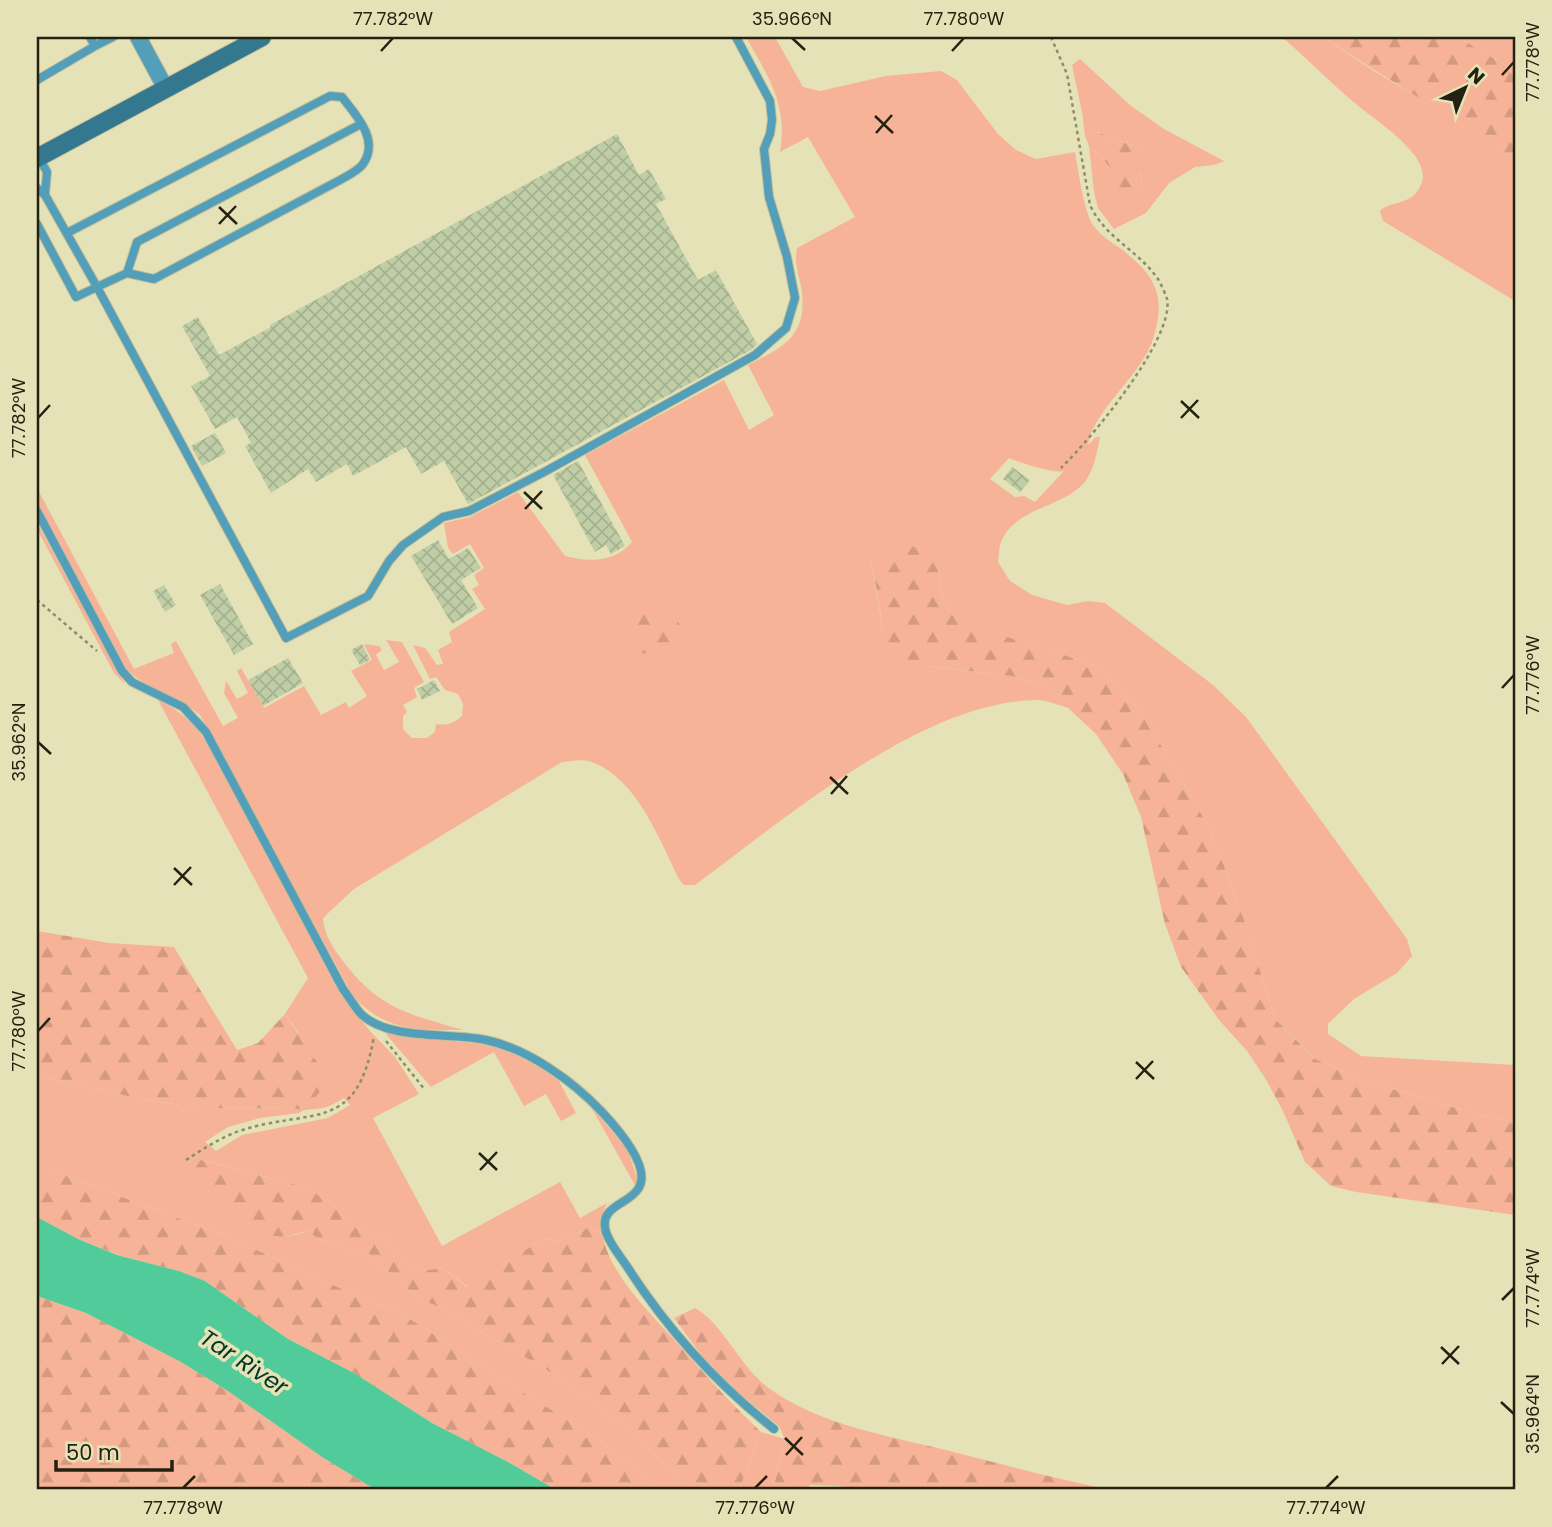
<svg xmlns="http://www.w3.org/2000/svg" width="1552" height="1527" viewBox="0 0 1552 1527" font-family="Poppins,sans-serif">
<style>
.grass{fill:#f6b397;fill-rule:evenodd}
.forest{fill:url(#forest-firs)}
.water{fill:#52cb9b}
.building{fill:url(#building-cross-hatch)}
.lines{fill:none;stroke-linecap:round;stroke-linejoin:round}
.lane-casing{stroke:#c3bf9a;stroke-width:10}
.street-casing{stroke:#c3bf9a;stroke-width:18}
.secondary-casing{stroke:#c3bf9a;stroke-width:20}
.path{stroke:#8f8c6e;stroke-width:2.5;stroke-dasharray:3.5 3.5;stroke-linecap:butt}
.lane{stroke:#539fba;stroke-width:8}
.street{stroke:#539fba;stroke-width:16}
.secondary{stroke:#347890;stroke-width:18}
.ticks{fill:none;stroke:#232111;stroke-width:2.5}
.labels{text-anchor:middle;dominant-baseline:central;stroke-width:7;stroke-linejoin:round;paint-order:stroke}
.water-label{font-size:23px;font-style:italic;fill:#003724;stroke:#e6e2b8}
.neatline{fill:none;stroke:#232111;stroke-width:2.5}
.ticks-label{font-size:18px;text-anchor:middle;fill:#232111}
</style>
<defs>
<pattern id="forest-firs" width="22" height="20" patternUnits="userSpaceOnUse" patternTransform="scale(1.75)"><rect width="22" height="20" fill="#f6b397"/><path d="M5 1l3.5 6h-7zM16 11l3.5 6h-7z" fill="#d39a81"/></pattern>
<pattern id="building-cross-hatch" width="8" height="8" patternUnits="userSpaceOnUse" patternTransform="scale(1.75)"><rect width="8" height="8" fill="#c0cea7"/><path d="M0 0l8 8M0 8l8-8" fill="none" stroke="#a5b18f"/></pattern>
</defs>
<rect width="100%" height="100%" fill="#e6e2b8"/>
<path class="grass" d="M 746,37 L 775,37 L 803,87 L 820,91 L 886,76 L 941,71 L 957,80 L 998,134 L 1016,150 L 1036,159 L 1075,152 C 1078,168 1084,213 1093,225 C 1100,235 1111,242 1121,249 C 1155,275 1166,294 1154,336 C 1144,374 1093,409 1088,445 L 1096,437 L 1100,437 C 1097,452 1094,471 1084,483 C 1062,507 1021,507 1004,536 C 999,543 999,554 998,562 L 1010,581 L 1032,595 L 1067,605 L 1088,601 L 1105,603 L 1213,685 L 1246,717 L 1407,939 L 1412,956 L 1397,973 L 1354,999 L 1328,1024 L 1328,1034 L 1361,1056 L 1515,1065 L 1515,1122 L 1483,1116 L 1365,1081 L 1315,1059 L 1275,1019 L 1245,922 L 1211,831 L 1171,761 L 1137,708 L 1096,666 L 1035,645 L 964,626 L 949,611 L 941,592 L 938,568 L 871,560 C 875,588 883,615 882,643 L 926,666 L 1011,676 L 1047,686 L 1068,702 L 1068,708 C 1058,705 1047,700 1037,700 C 922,701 785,819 695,885 L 684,885 L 679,879 C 659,839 636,776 589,761 C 581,759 570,761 562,762 L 354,889 L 323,918 C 324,933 331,945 340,957 C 377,1008 405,1013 463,1030 C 417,1030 389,1032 354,998 L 200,715 C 178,696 149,690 127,670 L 37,504 L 37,488 L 134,669 L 174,653 L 171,644 L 176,641 L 223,726 L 238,718 L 224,693 L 226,681 L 237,699 L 248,693 L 237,671 L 241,668 L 264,708 L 304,686 L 321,715 L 346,702 L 349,708 L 367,696 L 351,671 L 372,660 L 364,644 L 379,646 L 382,650 L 376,655 L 384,670 L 399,662 L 386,640 L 402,642 L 424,682 L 414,688 L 417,697 L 403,705 L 407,712 L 403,716 L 403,729 L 412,738 L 427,738 L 435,732 L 436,724 C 447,726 454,723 462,716 L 463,704 L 458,694 L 445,690 L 436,677 L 430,679 L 413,645 L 425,648 L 437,665 L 443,664 L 438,650 L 452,642 L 449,632 L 485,609 L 472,589 L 479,585 L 474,575 L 484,568 L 470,544 L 453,554 L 448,548 L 444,523 L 470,517 L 518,492 L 565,556 C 590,562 614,563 632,542 L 585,455 L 724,380 L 749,430 L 774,415 L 748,365 C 786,346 809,334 801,286 C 798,273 794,262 797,248 L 855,217 L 808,137 L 780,152 C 788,104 768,77 746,37 ZM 1009,458 C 1020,463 1055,474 1064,471 L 1035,502 L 1024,496 L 1015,497 L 990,479 Z
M 1282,37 L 1323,37 L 1374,71 L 1456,120 L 1515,160 L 1515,301 L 1383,221 L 1380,211 C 1390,200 1414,207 1422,182 C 1425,174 1420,164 1416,157 C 1398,133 1372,118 1350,99 C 1327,79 1305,57 1282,37 Z
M 1458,37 L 1513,37 L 1515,38 L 1515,71 Z
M 1080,59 L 1130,105 L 1164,129 L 1224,161 L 1214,165 L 1195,167 L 1169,183 L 1146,213 L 1114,229 L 1098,208 L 1094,192 L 1089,146 L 1113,170 L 1113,187 L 1143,190 L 1139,165 L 1143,150 L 1097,132 L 1085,136 L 1082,112 L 1072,65 Z
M 37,523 L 125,684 L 114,673 L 37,529 Z
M 158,700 C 180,710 194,724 208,744 L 341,995 L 370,1031 L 395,1057 L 419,1094 L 373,1118 L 442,1246 L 560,1182 L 580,1218 L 607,1203 L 600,1220 L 602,1233 L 589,1227 L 558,1242 L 547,1239 L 538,1242 L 468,1287 L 443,1268 L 427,1270 L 413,1268 L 385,1237 L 353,1226 L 331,1202 L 301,1186 L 202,1160 C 223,1187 249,1235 286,1236 C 293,1236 301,1233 308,1231 L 321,1241 L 369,1254 L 385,1270 L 395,1275 L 406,1288 L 429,1303 L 437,1306 L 552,1373 L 618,1421 L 693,1490 L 654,1490 L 628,1463 L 586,1431 L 517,1389 L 401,1313 L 364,1299 L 228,1237 L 37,1165 L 37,1076 L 141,1099 L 201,1108 L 303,1109 L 298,1032 L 285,1014 L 308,978 ZM 344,1098 L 350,1105 L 328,1118 L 242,1135 L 216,1151 L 205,1142 L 228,1127 L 260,1118 L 299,1113 C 306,1108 309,1110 316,1109 C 327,1108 335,1104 344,1098 Z
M 385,1030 L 400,1036 L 485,1044 L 514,1054 L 544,1070 L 559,1081 L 576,1113 L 561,1121 L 546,1094 L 524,1106 L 494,1052 L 431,1087 L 386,1034 Z
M 590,1105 L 628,1151 L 638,1181 L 636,1187 Z
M 761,1432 L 785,1439 L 773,1490 L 739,1490 Z"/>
<path class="forest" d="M 1323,37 L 1458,37 L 1515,71 L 1515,160 C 1452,117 1387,79 1323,37 Z
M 1097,132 L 1143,150 L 1146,158 L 1139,166 L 1143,190 L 1137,204 L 1127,205 L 1113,187 L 1113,170 L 1089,146 L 1085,136 Z
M 901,542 L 919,549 L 938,568 L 941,592 L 949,611 L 964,625 L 1035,645 L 1096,666 L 1137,708 L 1171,761 L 1211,831 L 1245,922 L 1275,1019 L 1315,1059 L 1365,1081 L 1483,1116 L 1515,1122 L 1515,1215 L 1356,1192 L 1331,1186 L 1305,1162 L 1283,1111 L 1264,1076 L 1247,1051 L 1219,1020 L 1181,967 L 1165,924 L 1141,817 L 1123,774 L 1096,734 L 1068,708 L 1068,702 L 1047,686 L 1011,676 L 926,666 L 896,658 L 882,643 C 883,615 876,588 871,560 Z
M 654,606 L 674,614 L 682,629 C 674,650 656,653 636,654 L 627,632 C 633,618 640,612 654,606 Z
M 37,931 L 109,943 L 174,947 L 237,1050 L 258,1043 L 285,1014 L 319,1065 L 321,1091 L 303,1109 L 201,1108 L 141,1099 L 37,1076 Z
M 201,1160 L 301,1186 L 331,1202 L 353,1226 L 385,1237 L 413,1268 L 427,1270 L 443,1268 L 467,1287 L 538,1242 L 546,1239 L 558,1242 L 589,1227 L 602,1233 C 610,1276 649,1311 676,1342 C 704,1373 731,1404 761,1432 L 739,1490 L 693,1490 L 618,1421 L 552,1373 L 437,1306 L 429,1303 L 406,1288 L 395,1275 L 385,1270 L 369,1254 L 321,1241 L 308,1231 C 297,1233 286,1238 275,1236 C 264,1233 256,1224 247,1219 C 228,1208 174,1189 201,1160 Z
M 37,1165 L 228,1237 L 364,1299 L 401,1313 L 517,1389 L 586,1431 L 628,1463 L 654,1490 L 556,1490 L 510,1463 L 432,1423 L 354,1373 L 288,1339 L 205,1281 L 179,1271 L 118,1255 L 78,1239 L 37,1217 Z
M 37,1296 L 86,1313 L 181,1362 L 228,1391 L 322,1457 L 376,1490 L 37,1490 Z
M 695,1308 C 723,1323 741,1369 770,1389 C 822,1426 890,1436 950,1451 C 1004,1465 1057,1479 1111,1490 L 849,1490 L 840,1486 L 810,1485 L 807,1490 L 773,1490 L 785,1440 L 779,1426 L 731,1387 L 702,1356 L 674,1318 Z"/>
<path class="water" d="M 37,1217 L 78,1239 L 117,1255 L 179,1271 L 205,1281 L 288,1339 L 354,1373 L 432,1423 L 510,1463 L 556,1490 L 376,1490 L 322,1457 L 228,1391 L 181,1362 L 86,1313 L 37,1296 Z"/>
<path class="building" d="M 617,134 L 639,175 L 649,169 L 666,199 L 656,204 L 698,280 L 716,270 L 757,344 L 751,350 L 468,504 L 444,461 L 421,474 L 406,447 L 353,476 L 347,464 L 316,482 L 308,469 L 271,493 L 245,446 L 251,443 L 237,417 L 215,429 L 191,386 L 210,376 L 182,326 L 198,317 L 219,355 L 271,327 L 270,325 Z
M 215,433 L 226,453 L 202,466 L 191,446 Z
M 578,461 L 625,546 L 611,554 L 606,545 L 595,552 L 553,475 Z
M 1012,467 L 1030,480 L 1020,492 L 1003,479 Z
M 438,540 L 449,559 L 468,548 L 481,568 L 461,580 L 478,608 L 452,624 L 411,556 Z
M 220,584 L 253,644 L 234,655 L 200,595 Z
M 164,585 L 176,605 L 165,612 L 153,591 Z
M 362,644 L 370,660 L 360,665 L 351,650 Z
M 288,658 L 303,683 L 263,706 L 248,680 Z
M 434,680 L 440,691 L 422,700 L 417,689 Z"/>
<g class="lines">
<g class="lane-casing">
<path id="lane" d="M 95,46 L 113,37
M 37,80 L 95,46 L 90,37
M 39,158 L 47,172 L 45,195
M 37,188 L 45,195 L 97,287 L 76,297 L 37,224
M 67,233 L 330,96 L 342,97 C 356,115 380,140 363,164 C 358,171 347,176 340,180 L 154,279 L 127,273 L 97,287 L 286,638 L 368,596 L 389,561 L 403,545 L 443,517 L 469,511 L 546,471 L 755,355 L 786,328 L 795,298 L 787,257 L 769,197 L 764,149 L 770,134 L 772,120 L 770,101 L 736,37
M 127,273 L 137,242 L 361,124
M 37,511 L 122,671 L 132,682 L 183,707 L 206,732 L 343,989 C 349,997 355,1008 362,1015 C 391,1041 450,1032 486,1040 C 528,1049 573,1081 602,1112 C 616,1127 653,1168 638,1189 C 628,1205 598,1206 606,1232 C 610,1245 621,1257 628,1268 C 668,1330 717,1384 774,1429"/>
</g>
<g class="street-casing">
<path id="street" d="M 138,37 L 166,89"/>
</g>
<g class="secondary-casing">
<path id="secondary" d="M 37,158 L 262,37"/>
</g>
<path class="path" d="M 1051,37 L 1067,74 L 1090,205 C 1105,238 1138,250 1158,279 C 1161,284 1165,293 1167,299 C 1175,338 1090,440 1061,468
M 37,600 L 97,651
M 386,1041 L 425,1090
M 186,1160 C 203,1149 220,1138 239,1131 C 312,1107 357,1135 374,1036"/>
<use href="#lane" class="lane"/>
<use href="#street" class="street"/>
<use href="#secondary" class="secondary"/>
</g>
<path class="ticks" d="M 792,38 L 805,50M 381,51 L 393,38M 952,51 L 964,38M 1502,75 L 1514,62M 875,116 L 893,133M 876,133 L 892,115M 219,207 L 237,224M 219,224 L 236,206M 1181,401 L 1199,418M 38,418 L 50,405M 1181,418 L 1198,400M 524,492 L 542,509M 525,509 L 542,491M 1502,688 L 1514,675M 38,742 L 51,754M 830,777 L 848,794M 831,794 L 847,776M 174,868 L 192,885M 174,885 L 191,867M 38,1031 L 50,1018M 1136,1062 L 1154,1079M 1136,1079 L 1153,1061M 479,1153 L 497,1170M 480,1170 L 497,1152M 1502,1300 L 1514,1288M 1441,1347 L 1459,1364M 1442,1364 L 1459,1346M 1501,1402 L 1514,1414M 785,1438 L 803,1455M 786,1455 L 802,1437M 183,1488 L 195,1476M 755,1488 L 767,1476M 1326,1488 L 1338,1476"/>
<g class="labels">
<g class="water-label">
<text transform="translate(244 1362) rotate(33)">Tar River</text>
</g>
</g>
<rect width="1552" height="1527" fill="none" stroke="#e6e2b8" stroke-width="77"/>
<g transform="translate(1465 88) rotate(43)" stroke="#e6e2b8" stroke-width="5" paint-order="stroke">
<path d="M0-5L12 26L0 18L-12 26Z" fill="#232111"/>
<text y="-10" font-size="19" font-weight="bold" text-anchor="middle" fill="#232111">N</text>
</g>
<path d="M56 1460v10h116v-10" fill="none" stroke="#232111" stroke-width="3.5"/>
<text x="66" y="1460" font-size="21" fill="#232111" stroke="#e6e2b8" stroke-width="5" paint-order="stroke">50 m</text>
<rect x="38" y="38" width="1476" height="1450" class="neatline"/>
<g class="ticks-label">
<text x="393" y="25">77.782°W</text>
<text x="792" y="25">35.966°N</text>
<text x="964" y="25">77.780°W</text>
<text transform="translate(1533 62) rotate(-90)" y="6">77.778°W</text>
<text transform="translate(19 418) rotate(-90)" y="6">77.782°W</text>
<text transform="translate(1533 675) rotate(-90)" y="6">77.776°W</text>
<text transform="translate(19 742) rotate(-90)" y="6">35.962°N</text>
<text transform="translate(19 1031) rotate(-90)" y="6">77.780°W</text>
<text transform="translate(1533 1288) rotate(-90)" y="6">77.774°W</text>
<text transform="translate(1533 1414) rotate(-90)" y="6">35.964°N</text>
<text x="183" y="1514">77.778°W</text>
<text x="755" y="1514">77.776°W</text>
<text x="1326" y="1514">77.774°W</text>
</g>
</svg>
